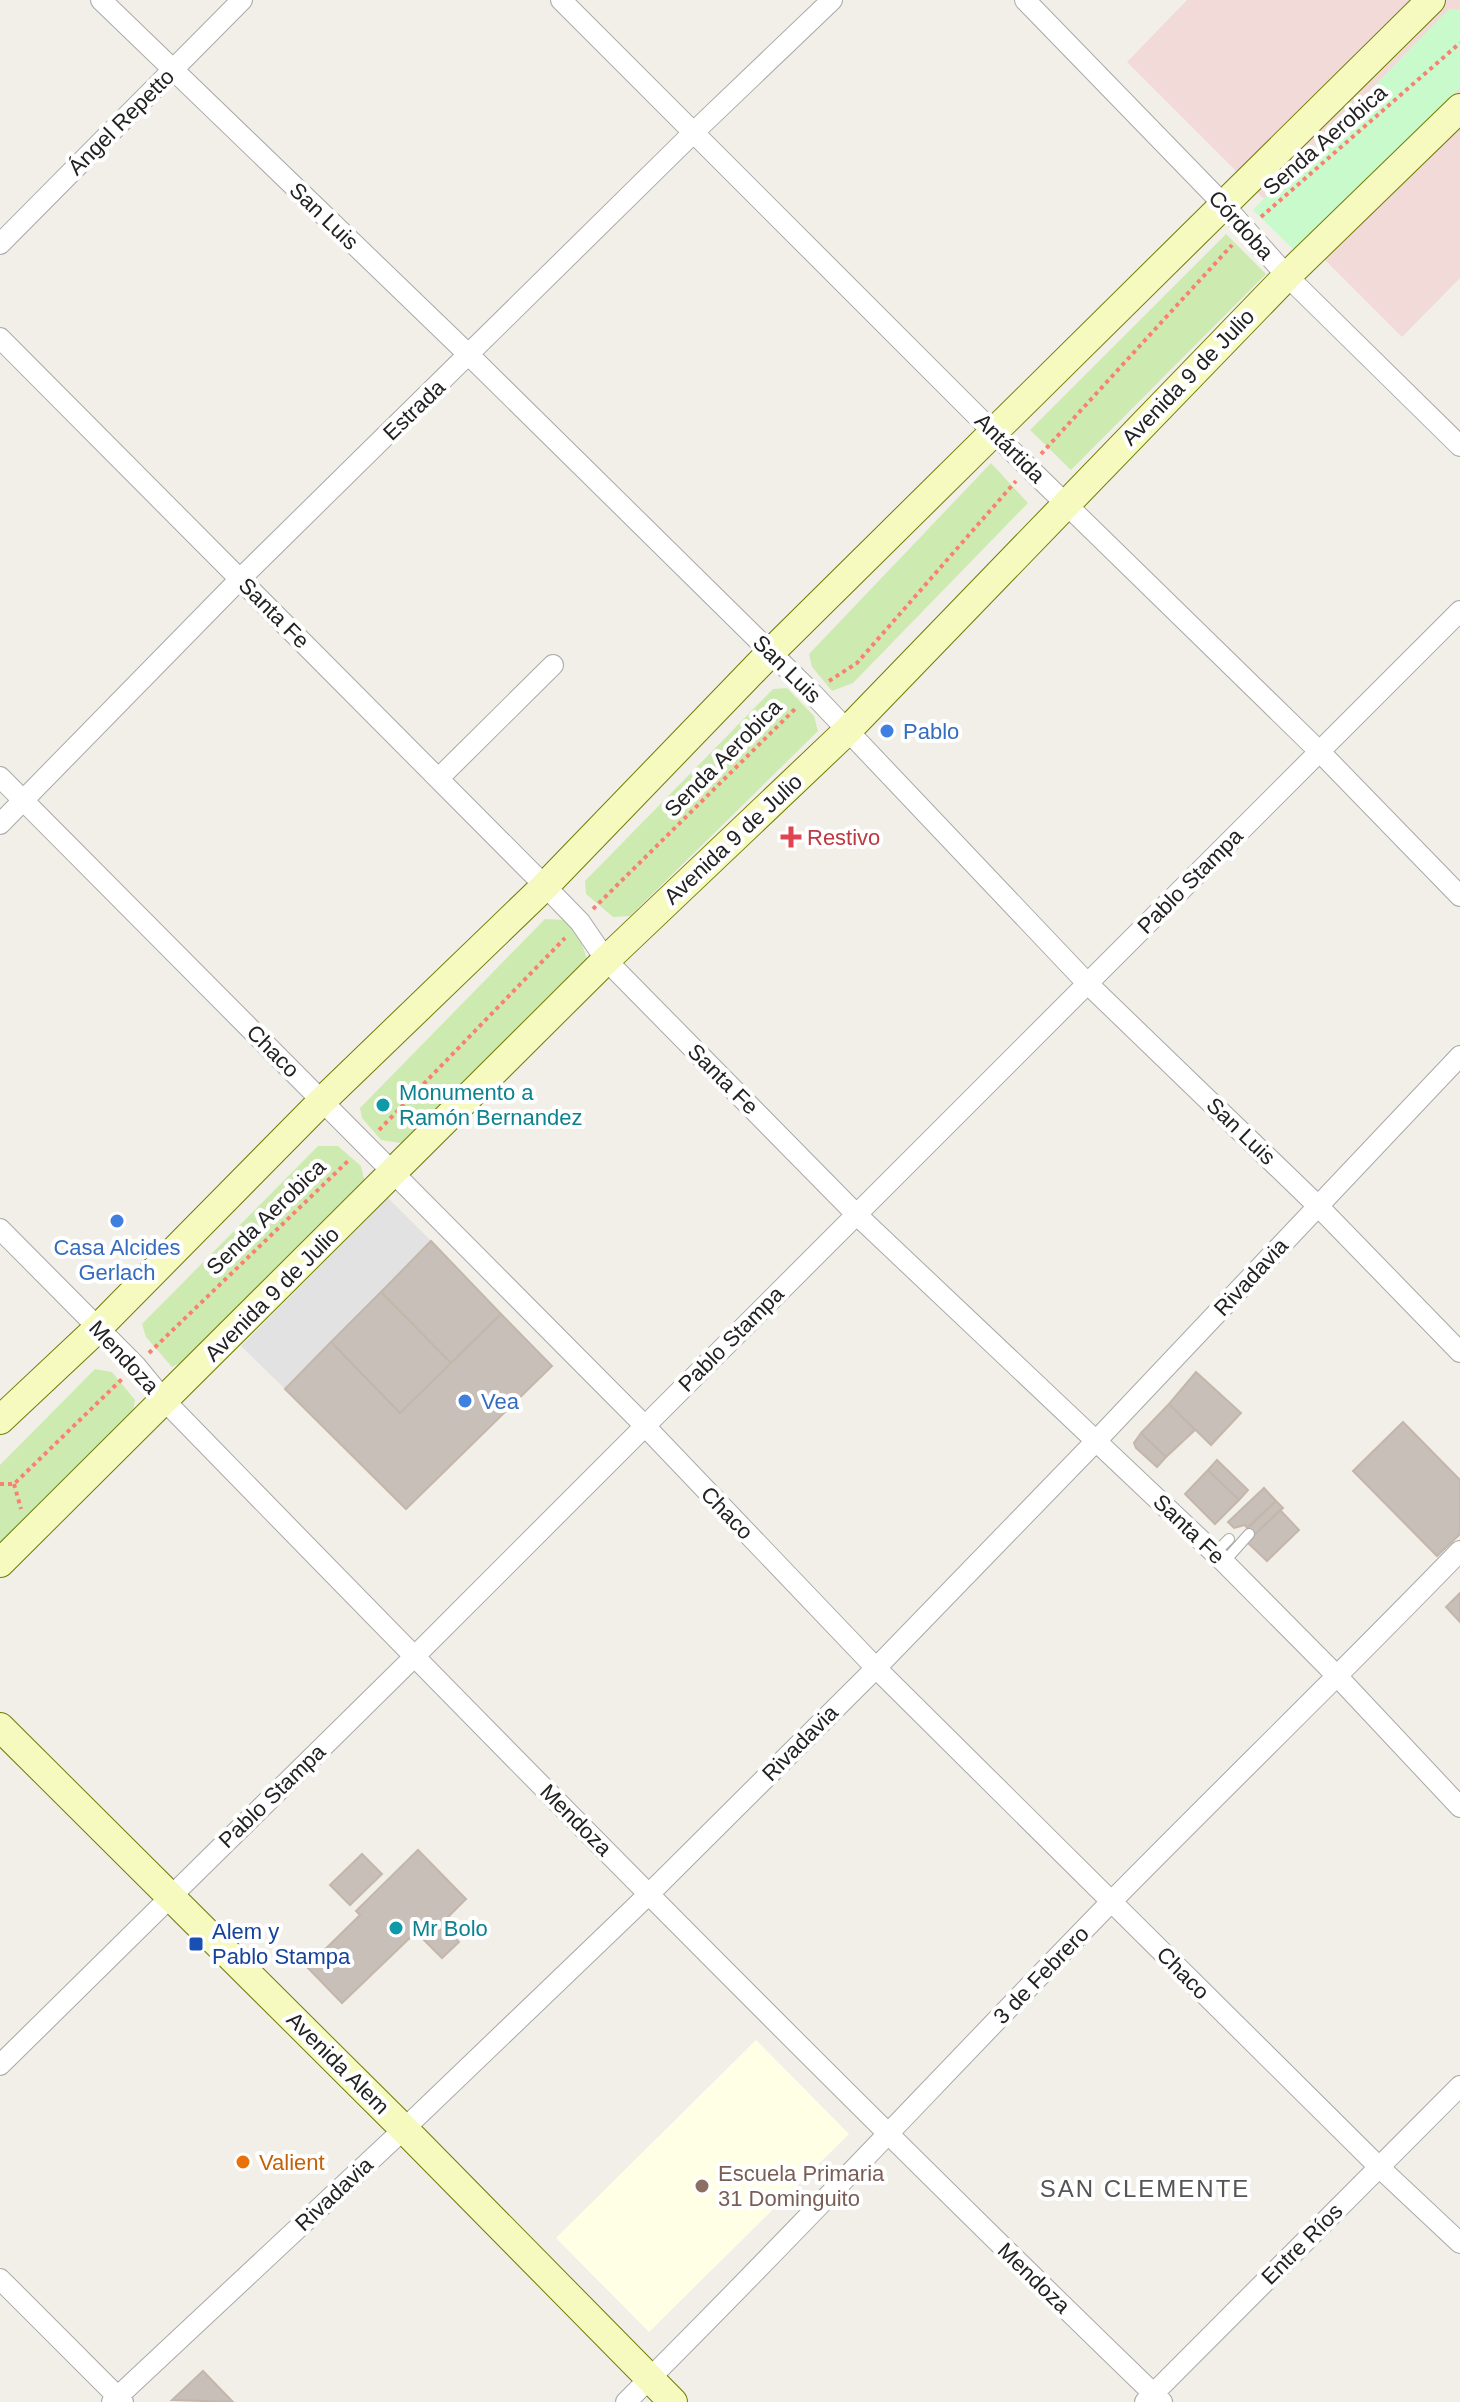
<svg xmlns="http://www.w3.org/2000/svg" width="1460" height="2402" viewBox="0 0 1460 2402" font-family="Helvetica,sans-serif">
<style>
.commercial{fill:#f2dad9}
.education{fill:#ffffe5}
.grass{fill:#cdebb0}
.park{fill:#c8facc}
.parking{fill:#e2e2e2}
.building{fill:#c7bfb8;stroke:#c4b6ab;stroke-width:2}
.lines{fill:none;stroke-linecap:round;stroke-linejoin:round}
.lane-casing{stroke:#a9a9a9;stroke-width:12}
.street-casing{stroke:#a9a9a9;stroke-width:22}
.secondary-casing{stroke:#707d05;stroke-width:30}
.path{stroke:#fa8072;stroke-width:4;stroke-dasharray:4 4;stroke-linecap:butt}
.lane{stroke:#fff;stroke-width:10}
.street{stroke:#fff;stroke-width:20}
.secondary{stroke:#f7fabf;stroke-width:28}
.shop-dot{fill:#3f7fe0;stroke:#fff;stroke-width:3}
.health-dot{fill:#e0444e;stroke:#fff;stroke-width:3}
.culture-dot{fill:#0f9aa8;stroke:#fff;stroke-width:3}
.transit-dot{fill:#1a4fb4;stroke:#fff;stroke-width:3}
.food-dot{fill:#e8710a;stroke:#fff;stroke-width:3}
.education-dot{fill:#8d6e63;stroke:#fff;stroke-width:3}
.labels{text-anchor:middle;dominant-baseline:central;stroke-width:8;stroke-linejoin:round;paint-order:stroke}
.street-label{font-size:22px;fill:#222;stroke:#fff}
.shop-label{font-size:22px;fill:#366cbe;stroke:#fff;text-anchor:start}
.health-label{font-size:22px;fill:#be3a42;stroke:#fff;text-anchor:start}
.culture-label{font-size:22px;fill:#0d838f;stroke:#fff;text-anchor:start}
.transit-label{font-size:22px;fill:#164399;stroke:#fff;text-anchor:start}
.food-label{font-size:22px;fill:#c56008;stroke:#fff;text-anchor:start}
.education-label{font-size:22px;fill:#785e54;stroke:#fff;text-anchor:start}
.neighbourhood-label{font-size:24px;letter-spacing:2px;fill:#555;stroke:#fff}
</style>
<rect width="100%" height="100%" fill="#f2efe9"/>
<path class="commercial" d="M 1187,0 L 1460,0 L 1460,278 L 1402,337 L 1127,62 Z"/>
<path class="education" d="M 756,2040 L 849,2134 L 649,2332 L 556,2238 Z"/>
<path class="grass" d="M 1226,234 L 1266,274 L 1071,470 L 1030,430 Z
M 991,463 L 1028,503 L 853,683 L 832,691 L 812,667 L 809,654 Z
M 787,688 L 814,716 L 818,731 L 630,916 L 613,917 L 586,894 L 585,881 L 773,689 Z
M 545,919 L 565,920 L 580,938 L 589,965 L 401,1143 L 381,1140 L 362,1118 L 360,1108 Z
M 318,1146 L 338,1146 L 361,1166 L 366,1187 L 184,1361 L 172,1367 L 146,1337 L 142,1324 Z
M 95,1369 L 112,1372 L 135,1400 L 133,1413 L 0,1549 L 0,1465 Z"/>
<path class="park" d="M 1449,9 L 1460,9 L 1460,88 L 1295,251 L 1253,210 Z"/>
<path class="parking" d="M 388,1198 L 431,1241 L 285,1389 L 241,1346 Z"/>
<path class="building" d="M 431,1241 L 501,1314 L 451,1363 L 381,1292 Z
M 381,1292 L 451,1363 L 400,1413 L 331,1342 Z
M 501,1314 L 552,1366 L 406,1509 L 285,1389 L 331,1342 L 400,1413 Z
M 1196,1372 L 1241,1413 L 1211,1445 L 1169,1404 Z
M 1169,1404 L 1195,1430 L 1166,1457 L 1141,1433 Z
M 1403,1422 L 1460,1480 L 1460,1534 L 1437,1556 L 1353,1471 Z
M 1141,1433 L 1166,1457 L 1157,1467 L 1136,1448 L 1134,1443 Z
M 1217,1460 L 1248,1490 L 1239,1500 L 1208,1470 Z
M 1208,1470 L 1239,1500 L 1215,1524 L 1185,1494 Z
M 1264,1488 L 1276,1501 L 1247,1528 L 1245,1525 L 1234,1528 L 1228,1522 Z
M 1276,1501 L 1283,1508 L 1252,1537 L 1246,1530 Z
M 1280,1510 L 1299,1530 L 1267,1561 L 1247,1542 Z
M 1460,1593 L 1460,1622 L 1446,1607 Z
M 418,1850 L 466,1899 L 441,1924 L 459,1942 L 442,1958 L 416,1932 L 342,2003 L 307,1967 L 360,1915 L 356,1911 Z
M 362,1854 L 382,1874 L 350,1905 L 330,1885 Z
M 203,2371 L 233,2402 L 172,2400 Z"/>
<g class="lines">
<g class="lane-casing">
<path id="lane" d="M 1215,1553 L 1229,1539
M 1224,1562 L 1249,1534"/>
</g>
<g class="street-casing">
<path id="street" d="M 101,0 L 470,356 L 812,693 L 1087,983 L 1318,1206 L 1460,1352
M 561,0 L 1028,467 L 1320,752 L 1460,896
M 1025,0 L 1224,205 L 1287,276 L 1460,446
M 0,244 L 242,0
M 0,338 L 545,886 L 580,922 L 606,960 L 857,1215 L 1224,1562 L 1338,1677 L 1460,1807
M 0,777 L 644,1425 L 876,1668 L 1379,2167 L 1460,2243
M 439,778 L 553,665
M 0,824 L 240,579 L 694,132 L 832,0
M 0,1229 L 136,1366 L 164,1400 C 493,1738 823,2074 1162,2402
M 0,2065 L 414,1657 L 1460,611
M 0,2279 L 123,2402
M 112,2402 L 404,2129 L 649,1894 L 876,1668 L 1097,1440 L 1460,1056
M 626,2402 C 791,2239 948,2069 1110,1903 C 1226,1785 1345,1670 1460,1551
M 1145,2402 L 1460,2086"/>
</g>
<g class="secondary-casing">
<path id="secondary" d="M 0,1420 L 98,1328 L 322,1101 L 545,886 L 770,653 L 1431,0
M 0,1563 L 606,960 L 847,731 L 1287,276 L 1460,108
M 0,1727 L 404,2129 L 673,2402"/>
</g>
<path class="path" d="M 1261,217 L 1460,43
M 1041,454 L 1232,245
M 829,681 L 857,663 L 1016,481
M 593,909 L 797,707
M 379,1130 L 565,938
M 149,1353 L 350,1159
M 0,1484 L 14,1484 L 123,1378
M 14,1484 L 21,1509"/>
<use href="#lane" class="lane"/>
<use href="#street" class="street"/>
<use href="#secondary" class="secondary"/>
</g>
<g class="shop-dot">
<circle cx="887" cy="731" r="8"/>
<circle cx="117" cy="1221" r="8"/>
<circle cx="465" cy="1401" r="8"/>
</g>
<path class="health-dot" d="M787 825h8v8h8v8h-8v8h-8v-8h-8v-8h8z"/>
<g class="culture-dot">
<circle cx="383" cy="1105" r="8"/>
<circle cx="396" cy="1928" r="8"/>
</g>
<rect class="transit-dot" x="188" y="1936" width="16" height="16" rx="4"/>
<circle class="food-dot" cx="243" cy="2162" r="8"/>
<circle class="education-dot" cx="702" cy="2186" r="8"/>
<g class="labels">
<g class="street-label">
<text transform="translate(121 122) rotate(-45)">Ángel Repetto</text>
<text transform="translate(1325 140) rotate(-41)">Senda Aerobica</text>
<text transform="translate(324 216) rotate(44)">San Luis</text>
<text transform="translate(1241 225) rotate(48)">Córdoba</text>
<text transform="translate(1188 377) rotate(-46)">Avenida 9 de Julio</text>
<text transform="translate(414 410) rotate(-44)">Estrada</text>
<text transform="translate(1010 448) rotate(45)">Antártida</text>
<text transform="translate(274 613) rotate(45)">Santa Fe</text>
<text transform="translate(787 669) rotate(45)">San Luis</text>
<text transform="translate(723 758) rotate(-45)">Senda Aerobica</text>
<text transform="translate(733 839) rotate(-43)">Avenida 9 de Julio</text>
<text transform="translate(1190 881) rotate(-45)">Pablo Stampa</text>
<text transform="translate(273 1051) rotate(45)">Chaco</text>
<text transform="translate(723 1079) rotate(45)">Santa Fe</text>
<text transform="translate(1241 1131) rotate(44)">San Luis</text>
<text transform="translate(266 1217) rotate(-44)">Senda Aerobica</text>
<text transform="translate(1251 1277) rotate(-47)">Rivadavia</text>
<text transform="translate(272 1294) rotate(-45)">Avenida 9 de Julio</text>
<text transform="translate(731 1339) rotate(-45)">Pablo Stampa</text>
<text transform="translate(124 1357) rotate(47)">Mendoza</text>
<text transform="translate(727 1513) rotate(46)">Chaco</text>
<text transform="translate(1189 1529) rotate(44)">Santa Fe</text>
<text transform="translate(800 1743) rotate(-45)">Rivadavia</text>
<text transform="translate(272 1796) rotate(-44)">Pablo Stampa</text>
<text transform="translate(576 1820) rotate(45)">Mendoza</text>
<text transform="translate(1183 1973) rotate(45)">Chaco</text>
<text transform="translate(1041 1975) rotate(-46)">3 de Febrero</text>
<text transform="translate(338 2063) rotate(45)">Avenida Alem</text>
<text transform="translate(334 2194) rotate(-43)">Rivadavia</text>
<text transform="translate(1302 2244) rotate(-45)">Entre Ríos</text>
<text transform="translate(1034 2278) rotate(44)">Mendoza</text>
</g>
<g class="shop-label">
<text x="903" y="731">Pablo</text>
<text x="117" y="1247" text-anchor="middle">Casa Alcides<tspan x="117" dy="25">Gerlach</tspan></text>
<text x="481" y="1401">Vea</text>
</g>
<g class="health-label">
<text x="807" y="837">Restivo</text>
</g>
<g class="culture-label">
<text x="399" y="1092">Monumento a<tspan x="399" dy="25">Ramón Bernandez</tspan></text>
<text x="412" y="1928">Mr Bolo</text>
</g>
<g class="transit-label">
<text x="212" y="1931">Alem y<tspan x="212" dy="25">Pablo Stampa</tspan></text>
</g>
<g class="food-label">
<text x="259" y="2162">Valient</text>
</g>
<g class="education-label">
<text x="718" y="2173">Escuela Primaria<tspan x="718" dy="25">31 Dominguito</tspan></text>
</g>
<g class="neighbourhood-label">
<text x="1145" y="2188">SAN CLEMENTE</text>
</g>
</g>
</svg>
